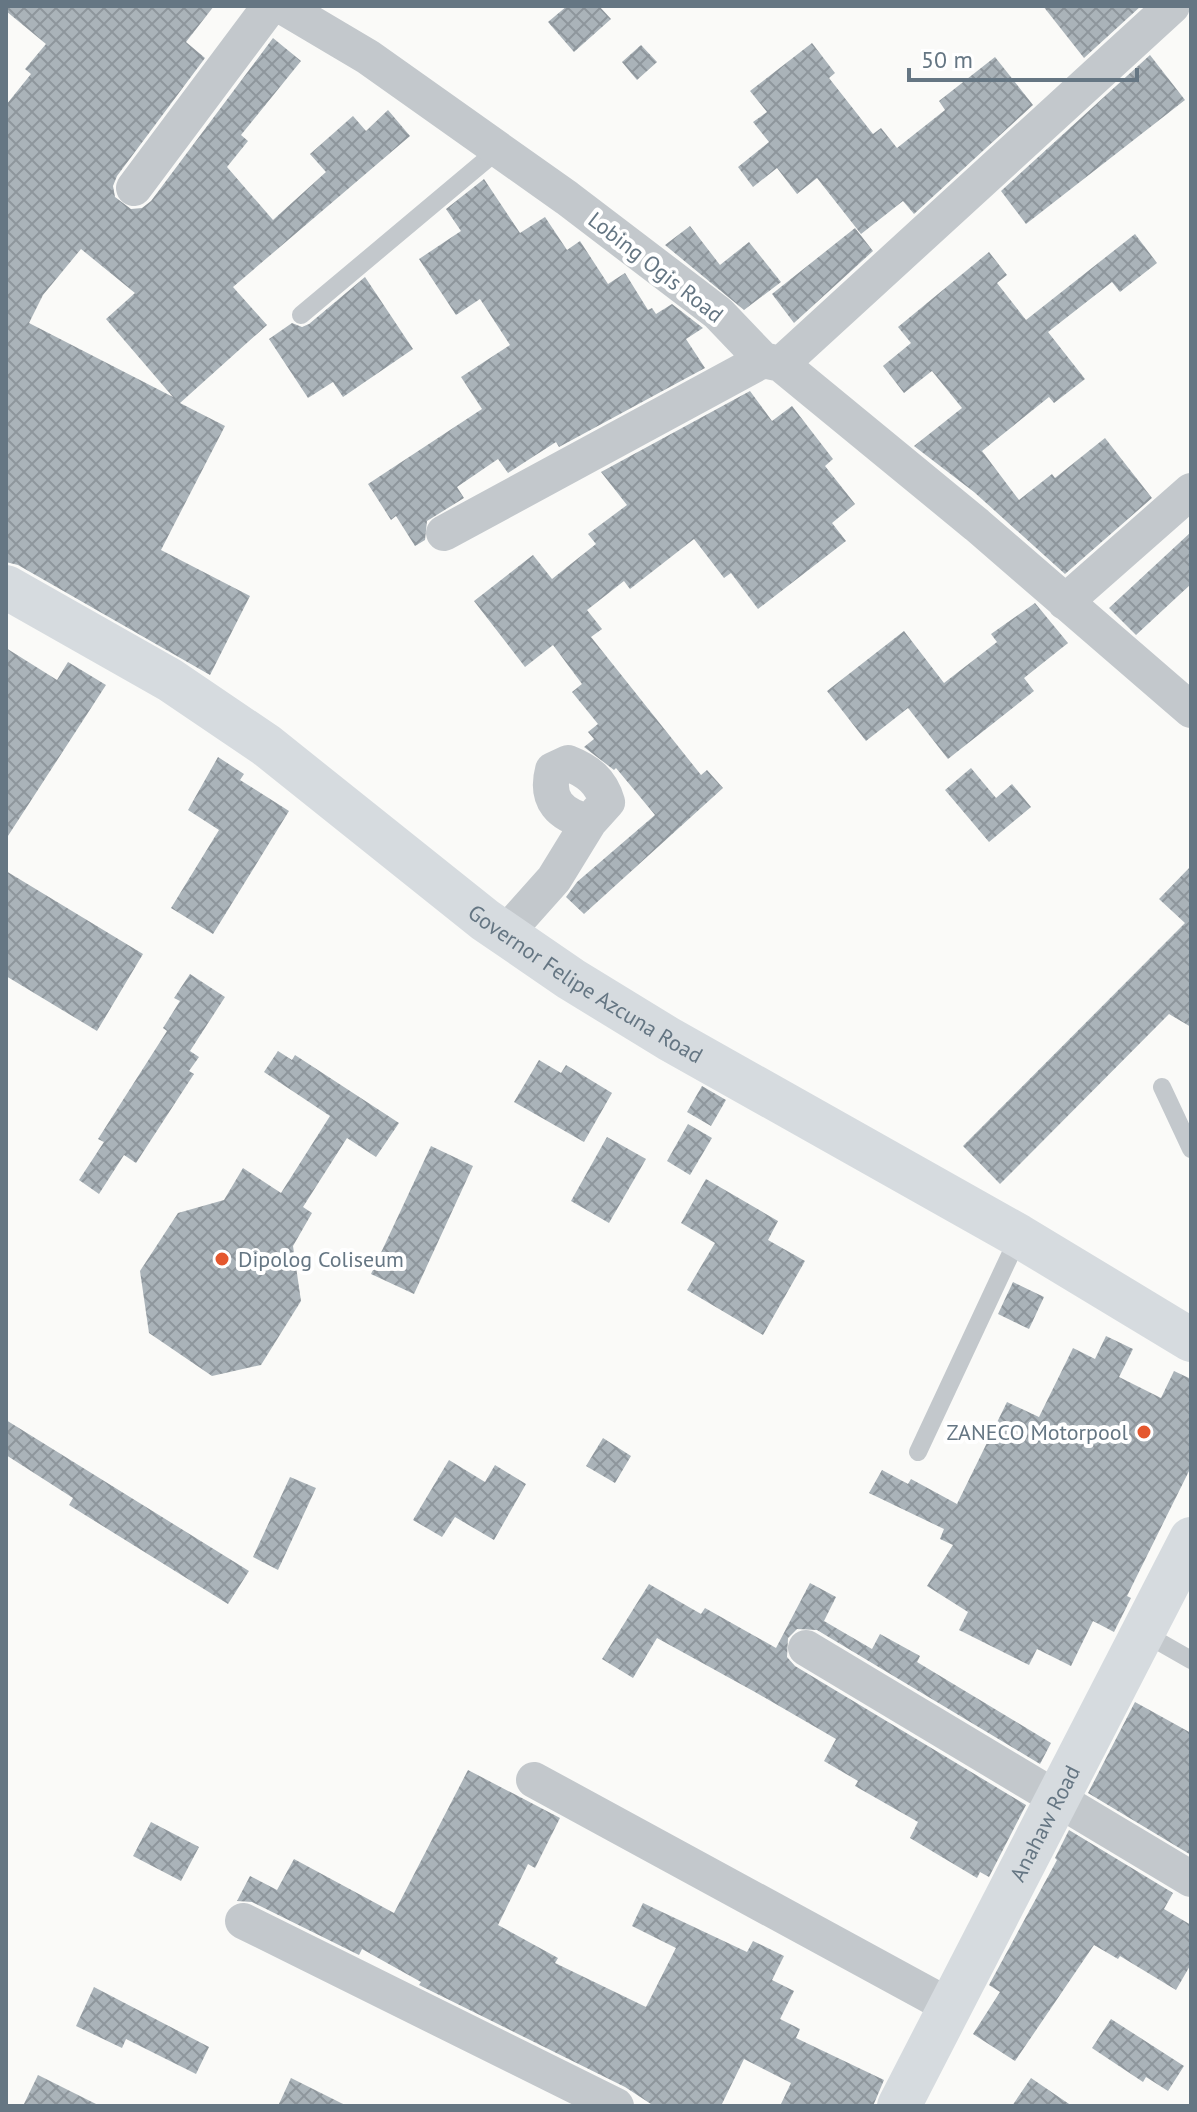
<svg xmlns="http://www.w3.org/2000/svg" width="1197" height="2112" viewBox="0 0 1197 2112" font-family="'PT Sans',sans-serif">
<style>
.building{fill:url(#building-cross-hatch);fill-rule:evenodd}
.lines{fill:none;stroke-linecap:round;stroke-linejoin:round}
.lane{stroke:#c3c8cc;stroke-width:18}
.street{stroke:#c3c8cc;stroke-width:36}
.secondary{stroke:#d6dbdf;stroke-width:44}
.poi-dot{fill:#e4572e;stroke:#fff;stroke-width:3}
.labels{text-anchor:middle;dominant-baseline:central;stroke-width:8;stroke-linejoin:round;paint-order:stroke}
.street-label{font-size:22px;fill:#657683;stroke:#fff}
.poi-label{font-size:22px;fill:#657683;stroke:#fff;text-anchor:start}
</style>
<defs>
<pattern id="building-cross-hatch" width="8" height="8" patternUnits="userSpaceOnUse" patternTransform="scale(2)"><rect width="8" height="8" fill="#aab3b9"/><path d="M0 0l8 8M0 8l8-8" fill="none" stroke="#8e969c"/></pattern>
</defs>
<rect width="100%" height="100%" fill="#fafaf8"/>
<path class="building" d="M 6,6 L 214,6 L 186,42 L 205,58 L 117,176 L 113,186 L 115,197 L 131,209 L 142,208 L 151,201 L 273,38 L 301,61 L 241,135 L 248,141 L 227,167 L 273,220 L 326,172 L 310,154 L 353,116 L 366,131 L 388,110 L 410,136 L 233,287 L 267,325 L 180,403 L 225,426 L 161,550 L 250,596 L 210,675 L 18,565 L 6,562 L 6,105 L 31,74 L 25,69 L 46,44 L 6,11 ZM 81,249 L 135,293 L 106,319 L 173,397 L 29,323 L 43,295 Z
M 567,6 L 599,6 L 611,19 L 574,52 L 548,22 Z
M 1043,6 L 1141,6 L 1084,58 Z
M 812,43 L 835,73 L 829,78 L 873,134 L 881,128 L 897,148 L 945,110 L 939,101 L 995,57 L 1033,105 L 914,214 L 903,201 L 861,234 L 817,178 L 797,194 L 777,168 L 753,187 L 738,167 L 769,142 L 753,122 L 767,112 L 750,91 Z
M 641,45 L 657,62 L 637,80 L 622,62 Z
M 1150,55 L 1185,100 L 1026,224 L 1001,191 Z
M 484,179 L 520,233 L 545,217 L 567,250 L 580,241 L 608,284 L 625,273 L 648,310 L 652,308 L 656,314 L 672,304 L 703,328 L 686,339 L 705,368 L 559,447 L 556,442 L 508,473 L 498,459 L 457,487 L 464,498 L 427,521 L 425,540 L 415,546 L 396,516 L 391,520 L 368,484 L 482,409 L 461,377 L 510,345 L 480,299 L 456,315 L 419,259 L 461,231 L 446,209 Z
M 690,226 L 720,265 L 749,242 L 781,282 L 744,310 L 665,245 Z
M 855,228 L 873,251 L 794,323 L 772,294 Z
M 1135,234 L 1157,263 L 1120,292 L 1112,282 L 1048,332 L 1085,379 L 1054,403 L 1049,397 L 982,451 L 1019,500 L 1052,474 L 1055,478 L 1105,438 L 1152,498 L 1065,574 L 974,492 L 914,446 L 962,408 L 932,371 L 904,393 L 883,366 L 911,343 L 898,327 L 989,252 L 1007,275 L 997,283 L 1026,320 Z
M 365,277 L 413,349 L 343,397 L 333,382 L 308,398 L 269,339 L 292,323 L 302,327 L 309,324 Z
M 750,391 L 772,421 L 792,406 L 833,459 L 825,466 L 855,504 L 832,523 L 846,541 L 758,609 L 731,573 L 724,578 L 694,539 L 630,589 L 624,581 L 587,610 L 602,629 L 591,637 L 701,775 L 707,770 L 723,788 L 584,914 L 566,897 L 577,882 L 655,815 L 616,768 L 614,770 L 584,747 L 594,739 L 588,732 L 598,724 L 572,692 L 582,684 L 553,645 L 525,667 L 474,601 L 533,555 L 552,579 L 596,544 L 588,534 L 627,505 L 601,472 Z
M 1191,532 L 1191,584 L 1136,635 L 1109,608 Z
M 1035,603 L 1068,643 L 1024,678 L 1034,691 L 948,759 L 908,708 L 866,741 L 827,691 L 904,631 L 944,683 L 997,642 L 991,634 Z
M 6,648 L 57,680 L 68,662 L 106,685 L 6,839 Z
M 218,757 L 244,774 L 240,780 L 289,811 L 213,934 L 171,908 L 219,830 L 188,810 Z
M 971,768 L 996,798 L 1012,784 L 1031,807 L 989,842 L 945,790 Z
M 1191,866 L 1191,1027 L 1169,1014 L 1000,1184 L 963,1146 L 1185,923 L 1159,899 Z
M 6,871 L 143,954 L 97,1031 L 6,976 Z
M 190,974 L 225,997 L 190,1051 L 199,1057 L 189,1071 L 194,1074 L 136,1163 L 124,1155 L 99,1194 L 79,1180 L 104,1142 L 98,1139 L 167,1031 L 163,1028 L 180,1001 L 174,998 Z
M 278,1051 L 292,1060 L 295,1055 L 399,1123 L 376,1157 L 347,1138 L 303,1207 L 312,1213 L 293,1246 L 301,1301 L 261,1365 L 212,1376 L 149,1333 L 140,1271 L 178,1213 L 224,1200 L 243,1168 L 281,1193 L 330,1116 L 264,1072 Z
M 539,1060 L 561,1073 L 566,1065 L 612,1093 L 584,1142 L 514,1102 Z
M 702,1086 L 726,1100 L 711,1126 L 687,1112 Z
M 688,1124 L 712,1138 L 690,1175 L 667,1161 Z
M 607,1137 L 646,1159 L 609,1223 L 571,1201 Z
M 431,1146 L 473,1166 L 414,1294 L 371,1274 Z
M 706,1179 L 778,1221 L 768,1240 L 805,1261 L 763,1335 L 687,1290 L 715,1243 L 681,1223 Z
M 1013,1282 L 1044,1297 L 1029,1329 L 998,1314 Z
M 1106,1336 L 1133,1349 L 1119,1377 L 1161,1398 L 1174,1371 L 1191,1379 L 1191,1467 L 1127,1596 L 1131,1598 L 1114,1632 L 1093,1621 L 1071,1666 L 1037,1649 L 1029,1665 L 959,1630 L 968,1612 L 927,1586 L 953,1545 L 940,1539 L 944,1529 L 869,1493 L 882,1470 L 908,1484 L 911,1479 L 957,1504 L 1007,1402 L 1039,1417 L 1073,1348 L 1095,1359 Z
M 6,1420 L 249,1571 L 228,1604 L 69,1505 L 73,1498 L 6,1455 Z
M 603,1438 L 631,1456 L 615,1483 L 586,1466 Z
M 449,1460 L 485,1482 L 495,1465 L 526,1484 L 494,1540 L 455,1517 L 442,1537 L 413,1520 Z
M 290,1477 L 316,1488 L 278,1570 L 253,1557 Z
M 810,1583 L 836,1597 L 824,1621 L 872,1649 L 880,1634 L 920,1656 L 917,1662 L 1051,1743 L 1040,1764 L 817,1630 L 797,1629 L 788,1638 L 787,1657 L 795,1666 L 1026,1805 L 989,1877 L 980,1872 L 977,1878 L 910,1838 L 918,1822 L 855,1786 L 858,1781 L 824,1761 L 836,1739 L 755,1692 L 657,1638 L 633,1678 L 602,1659 L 649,1584 L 701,1614 L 705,1608 L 776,1648 Z
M 1135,1702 L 1191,1733 L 1191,1855 L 1088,1793 Z
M 468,1770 L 560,1818 L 535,1868 L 528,1864 L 498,1925 L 558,1958 L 555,1963 L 646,2007 L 676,1948 L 632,1926 L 643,1903 L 747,1952 L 753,1941 L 784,1956 L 772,1980 L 794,1991 L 780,2019 L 800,2029 L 796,2038 L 884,2080 L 873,2106 L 780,2106 L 791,2083 L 744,2059 L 721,2106 L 654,2106 L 625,2087 L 419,1985 L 421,1982 L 362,1949 L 359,1955 L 252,1902 L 237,1901 L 250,1876 L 277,1890 L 294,1859 L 394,1913 Z
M 151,1822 L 199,1847 L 181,1881 L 133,1856 Z
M 1069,1830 L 1173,1893 L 1164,1909 L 1191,1925 L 1191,1964 L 1176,1990 L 1120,1956 L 1118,1959 L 1094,1945 L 1015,2061 L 973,2034 L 1000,1992 L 989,1985 L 1057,1860 L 1055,1858 Z
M 94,1987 L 209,2047 L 196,2074 L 126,2039 L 122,2048 L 76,2026 Z
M 1111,2019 L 1184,2066 L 1168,2091 L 1146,2077 L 1143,2082 L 1092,2048 Z
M 38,2075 L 100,2106 L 23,2106 Z
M 291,2078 L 347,2106 L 278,2106 Z
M 1031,2078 L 1072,2106 L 1012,2106 Z"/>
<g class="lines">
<path class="lane" d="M 301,315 L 499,149
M 1162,1087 L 1191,1149
M 918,1452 L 1019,1236
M 1142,1632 L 1191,1660"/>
<path class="street" d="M 282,6 L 368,57 L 567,198 L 718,313 L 763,360 L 781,364 L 977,525 L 1191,710
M 134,188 L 270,6
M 781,364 L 1172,6
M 444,533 L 763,360
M 1065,602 L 1191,491
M 505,934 L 554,879 L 589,822 L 607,802 C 601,781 588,771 568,763 L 553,770 C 545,800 560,815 589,822
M 806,1648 L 1191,1879
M 534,1780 L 951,2007
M 243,1921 L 616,2106"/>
<g class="secondary">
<path id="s1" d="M 6,587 L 170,680 L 266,745 L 485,920 L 571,979 L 669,1039 L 1019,1236 L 1191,1340"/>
<path id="s2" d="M 899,2106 L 1191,1539"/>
</g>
</g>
<g class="poi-dot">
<circle cx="222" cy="1259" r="8"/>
<circle cx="1144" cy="1432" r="8"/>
</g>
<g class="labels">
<g class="street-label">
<text transform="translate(656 267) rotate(38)">Lobing Ogis Road</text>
<text stroke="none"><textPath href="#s1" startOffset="704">Governor Felipe Azcuna Road</textPath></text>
<text stroke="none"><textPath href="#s2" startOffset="318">Anahaw Road</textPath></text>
</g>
<g class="poi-label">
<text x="238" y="1259">Dipolog Coliseum</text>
<text x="1128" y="1432" text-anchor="end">ZANECO Motorpool</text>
</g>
</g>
<rect width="1197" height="2112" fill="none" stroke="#657683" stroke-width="16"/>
<path d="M909 68v12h228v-12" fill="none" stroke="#657683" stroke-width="4"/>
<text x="921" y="68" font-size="24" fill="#657683" stroke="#ffffff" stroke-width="6" paint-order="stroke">50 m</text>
</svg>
